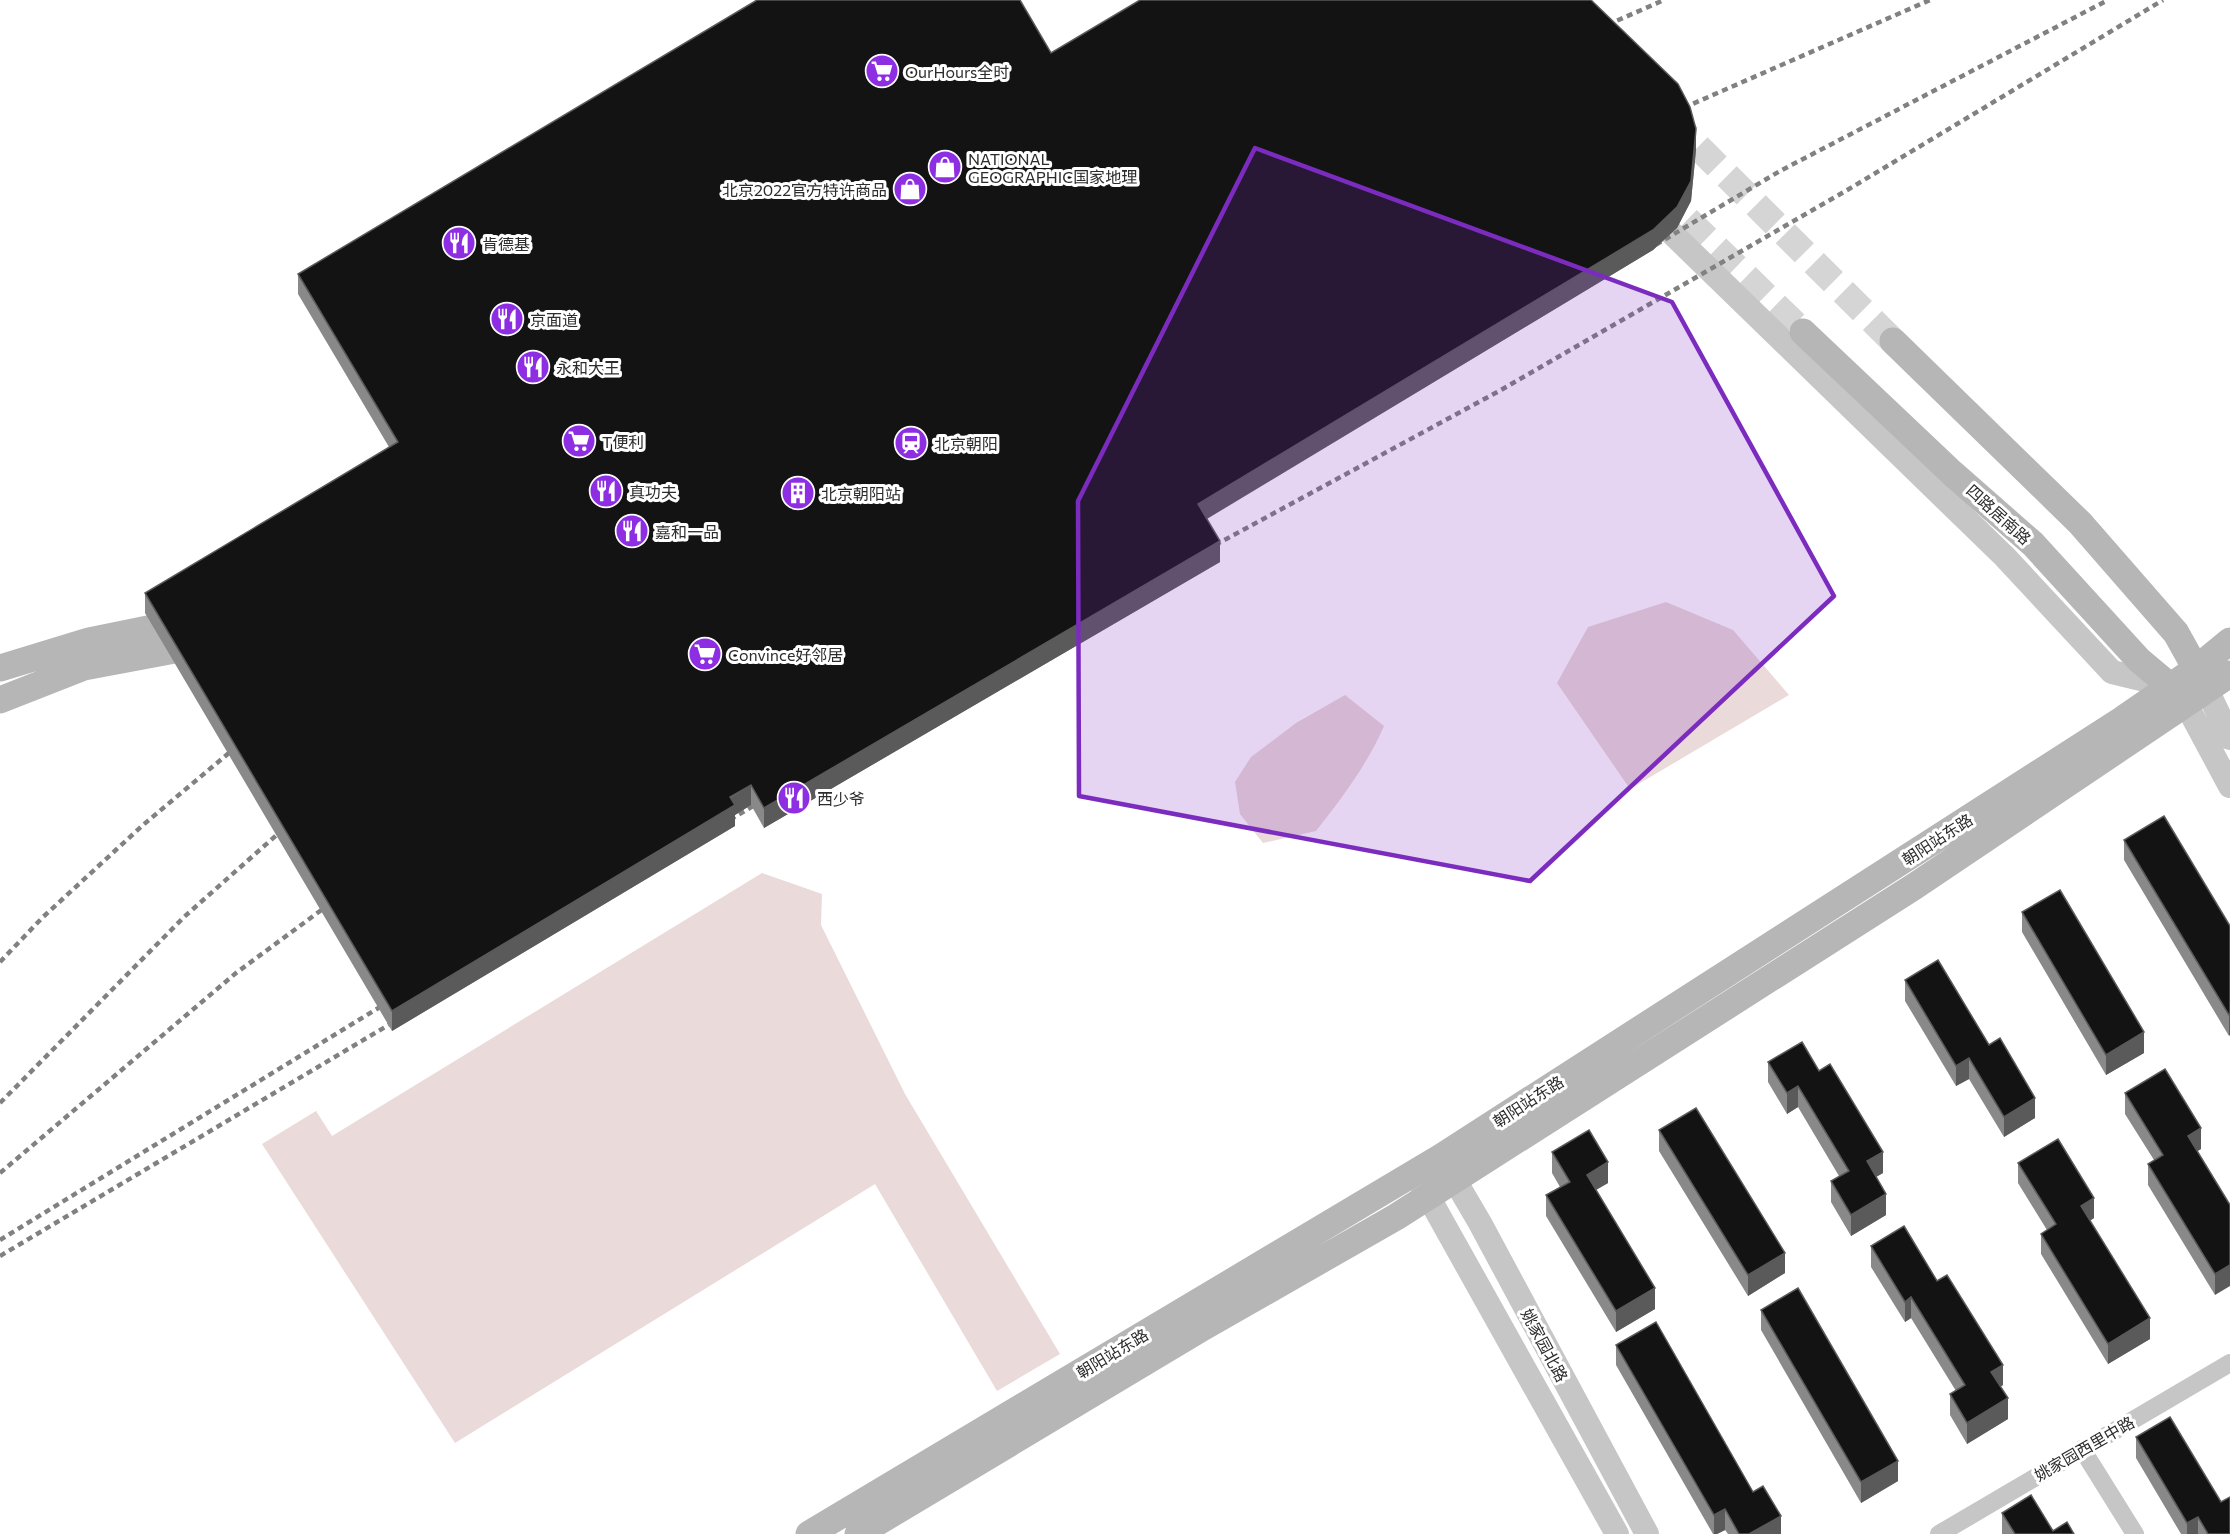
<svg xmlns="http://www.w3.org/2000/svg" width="2230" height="1534" viewBox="0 0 2230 1534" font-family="Commissioner,'Noto Sans SC',sans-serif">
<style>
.green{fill:#eadad9}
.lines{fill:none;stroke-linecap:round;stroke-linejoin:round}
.secondary-tunnel{stroke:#d5d5d5;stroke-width:27;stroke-dasharray:27 14;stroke-linecap:butt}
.minor{stroke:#c6c6c6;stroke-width:18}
.tertiary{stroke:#c6c6c6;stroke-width:24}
.secondary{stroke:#b6b6b6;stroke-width:27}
.rail{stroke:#818181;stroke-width:4.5;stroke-dasharray:6 4.5;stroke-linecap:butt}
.wall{fill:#898989}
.shaded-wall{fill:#5a5a5a}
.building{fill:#131313;stroke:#5a5a5a;stroke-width:1.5}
.marked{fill:#7b2cbf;fill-opacity:0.2;stroke:#7b2cbf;stroke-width:4.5;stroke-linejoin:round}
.labels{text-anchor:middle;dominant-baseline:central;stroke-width:6;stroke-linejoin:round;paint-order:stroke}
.poi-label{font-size:16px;fill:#2c2c2c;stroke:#fff;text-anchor:start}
.street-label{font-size:16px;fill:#2c2c2c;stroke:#fff}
</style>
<rect width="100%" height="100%" fill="#fff"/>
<path class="green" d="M 1666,602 L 1733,630 L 1789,695 L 1630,789 L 1557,683 L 1588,627 Z
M 1345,695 L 1384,726 C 1367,765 1342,798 1316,831 L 1263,843 L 1240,814 L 1235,782 L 1251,757 L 1296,723 Z
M 762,873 L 822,894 L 821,925 L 905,1094 L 1060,1354 L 997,1391 L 875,1184 L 455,1443 L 262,1144 L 316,1111 L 332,1136 Z"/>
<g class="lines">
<path class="secondary-tunnel" d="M 1669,118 L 1893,341
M 1658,191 L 1803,332"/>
<path class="minor" d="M 2082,1449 L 2135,1534
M 1939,1534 L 2230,1363"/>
<path class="tertiary" d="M 1648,210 L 2005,557 L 2112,672 L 2170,686 L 2187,706 L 2230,786
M 2199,673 L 2230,738
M 1446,1165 L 1480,1223 L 1647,1534
M 1419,1180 L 1617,1534"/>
<path class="secondary" d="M 1803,332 L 1952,473 L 2033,544 L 2139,660 L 2170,686
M 1893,341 L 2080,523 L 2176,633 L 2196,669
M 0,668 L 89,641 L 187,621
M 0,700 L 84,667 L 180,649
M 809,1534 L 1441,1157 L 2123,719 L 2196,669 L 2230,641
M 858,1534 L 1202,1328 L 1396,1217 L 1915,886 L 2230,674"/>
<path class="rail" d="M 1598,29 L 1664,0
M 1674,112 L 1930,0
M 1647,250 L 1780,171 L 2108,0
M 1206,550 L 1501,390 L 1849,189 L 2163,0
M 721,825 L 765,799
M 0,962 L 42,918 L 143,825 L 242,742
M 0,1103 L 184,917 L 289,824
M 0,1173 L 236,973 L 335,900
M 0,1240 L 393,999
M 0,1256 L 402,1017"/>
</g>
<path class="wall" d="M 1051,53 L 1696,150 L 1691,201 L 1677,228 L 1653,250 L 1207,519 L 1220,562 L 764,828 L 751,805 L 735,815 L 735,826 L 392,1031 L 145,613 L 145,593 L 389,447 L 298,294 L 298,274 Z
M 2124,840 L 2230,926 L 2229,1036 L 2124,860 Z
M 2022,912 L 2144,1053 L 2106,1075 L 2022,932 Z
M 1905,980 L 1989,1045 L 2035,1118 L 2004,1137 L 1969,1079 L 1956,1086 L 1905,1001 Z
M 1768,1062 L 1819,1071 L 1883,1173 L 1876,1177 L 1886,1215 L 1851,1236 L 1831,1202 L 1831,1181 L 1839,1176 L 1798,1107 L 1787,1114 L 1768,1082 Z
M 2125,1093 L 2201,1149 L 2197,1151 L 2230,1205 L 2215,1295 L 2148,1185 L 2148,1164 L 2154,1160 L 2125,1114 Z
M 1659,1130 L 1785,1273 L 1748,1296 L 1659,1151 Z
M 1552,1152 L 1608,1183 L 1596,1190 L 1655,1309 L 1616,1332 L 1546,1216 L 1546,1195 L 1560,1187 L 1552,1173 Z
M 2018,1163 L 2094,1218 L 2090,1221 L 2150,1339 L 2108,1364 L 2041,1254 L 2041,1234 L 2047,1230 L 2018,1183 Z
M 1871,1246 L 1937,1281 L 2003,1385 L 2000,1387 L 2008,1419 L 1967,1444 L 1950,1415 L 1950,1394 L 1956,1391 L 1911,1318 L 1905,1322 L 1871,1267 Z
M 1761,1310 L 1898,1481 L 1861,1503 L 1761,1330 Z
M 1616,1345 L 1753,1492 L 1781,1534 L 1728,1534 L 1725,1530 L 1717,1534 L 1713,1534 L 1616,1365 Z
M 2136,1437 L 2221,1502 L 2230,1534 L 2181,1534 L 2136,1458 Z
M 2002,1513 L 2053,1531 L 2074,1534 L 2002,1534 Z"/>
<path class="shaded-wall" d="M 1696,129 L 1696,150 L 1691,201 L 1677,228 L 1653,250 L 1198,524 L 1198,504 Z
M 1220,541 L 1220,562 L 764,828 L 764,808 Z
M 751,785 L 751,805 L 735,815 L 735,826 L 392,1031 L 392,1011 Z
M 2229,1015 L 2230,1015 L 2230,1035 L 2229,1036 Z
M 2144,1032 L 2144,1053 L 2106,1075 L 2106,1055 Z
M 1969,1058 L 1969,1079 L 1956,1086 L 1956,1066 Z
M 1798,1086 L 1798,1107 L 1787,1114 L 1787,1093 Z
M 2035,1098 L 2035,1118 L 2004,1137 L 2004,1117 Z
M 2201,1128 L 2201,1149 L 2188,1157 L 2188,1136 Z
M 1883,1152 L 1883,1173 L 1867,1182 L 1867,1161 Z
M 1608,1162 L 1608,1183 L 1587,1195 L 1587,1175 Z
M 1886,1194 L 1886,1215 L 1851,1236 L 1851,1215 Z
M 2094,1198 L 2094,1218 L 2081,1226 L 2081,1206 Z
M 1785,1253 L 1785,1273 L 1748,1296 L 1748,1275 Z
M 2230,1265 L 2230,1286 L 2215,1295 L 2215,1274 Z
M 1655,1288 L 1655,1309 L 1616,1332 L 1616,1311 Z
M 1911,1297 L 1911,1318 L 1905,1322 L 1905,1302 Z
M 2150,1318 L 2150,1339 L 2108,1364 L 2108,1344 Z
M 2003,1365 L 2003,1385 L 1991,1392 L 1991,1372 Z
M 2008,1398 L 2008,1419 L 1967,1444 L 1967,1423 Z
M 1898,1461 L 1898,1481 L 1861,1503 L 1861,1482 Z
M 1725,1509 L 1725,1530 L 1717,1534 L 1714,1534 L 1714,1515 Z
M 1781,1516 L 1781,1534 L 1749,1534 Z
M 2198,1517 L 2198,1534 L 2187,1534 L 2187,1523 Z"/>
<path class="building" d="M 757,0 L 1020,0 L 1051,53 L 1140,0 L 1591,0 L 1678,84 L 1690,107 L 1696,129 L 1691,181 L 1677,207 L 1653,230 L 1198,504 L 1220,541 L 764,808 L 751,785 L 730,797 L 735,805 L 392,1011 L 145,593 L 398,442 L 298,274 Z
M 2164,816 L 2230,926 L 2230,1015 L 2229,1015 L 2124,840 Z
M 2060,890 L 2144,1032 L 2106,1055 L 2022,912 Z
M 1938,960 L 1989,1045 L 2000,1038 L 2035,1098 L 2004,1117 L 1969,1058 L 1956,1066 L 1905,980 Z
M 1802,1042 L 1819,1071 L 1830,1064 L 1883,1152 L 1867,1161 L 1886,1194 L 1851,1215 L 1831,1181 L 1849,1171 L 1798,1086 L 1787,1093 L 1768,1062 Z
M 2165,1069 L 2201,1128 L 2188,1136 L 2230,1205 L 2230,1265 L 2215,1274 L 2148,1164 L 2163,1155 L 2125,1093 Z
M 1696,1108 L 1785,1253 L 1748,1275 L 1659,1130 Z
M 1589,1130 L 1608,1162 L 1587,1175 L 1655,1288 L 1616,1311 L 1546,1195 L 1570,1182 L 1552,1152 Z
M 2058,1139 L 2094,1198 L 2081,1206 L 2150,1318 L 2108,1344 L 2041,1234 L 2056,1224 L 2018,1163 Z
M 1904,1226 L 1937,1281 L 1947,1275 L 2003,1365 L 1991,1372 L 2008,1398 L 1967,1423 L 1950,1394 L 1965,1385 L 1911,1297 L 1905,1302 L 1871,1246 Z
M 1798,1288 L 1898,1461 L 1861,1482 L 1761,1310 Z
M 1656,1322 L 1753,1492 L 1763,1486 L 1781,1516 L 1749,1534 L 1739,1534 L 1725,1509 L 1714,1515 L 1616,1345 Z
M 2170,1417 L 2221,1502 L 2230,1497 L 2230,1534 L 2208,1534 L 2198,1517 L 2187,1523 L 2136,1437 Z
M 2031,1495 L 2053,1531 L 2067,1522 L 2074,1534 L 2015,1534 L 2002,1513 Z"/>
<path class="marked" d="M 1255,148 L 1672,302 L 1834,596 L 1530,881 L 1079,796 L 1078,501 Z"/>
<defs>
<g id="supermarket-disc" transform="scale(1.725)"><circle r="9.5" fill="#8e2ee2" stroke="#fff"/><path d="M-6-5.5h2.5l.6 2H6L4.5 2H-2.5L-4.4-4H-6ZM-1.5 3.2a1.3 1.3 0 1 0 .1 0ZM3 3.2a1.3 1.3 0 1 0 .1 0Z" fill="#fff"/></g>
<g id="shop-disc" transform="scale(1.725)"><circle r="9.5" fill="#8e2ee2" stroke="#fff"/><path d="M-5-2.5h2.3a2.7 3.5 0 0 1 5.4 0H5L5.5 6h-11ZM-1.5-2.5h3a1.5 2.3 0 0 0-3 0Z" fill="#fff"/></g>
<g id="restaurant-disc" transform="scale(1.725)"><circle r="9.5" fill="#8e2ee2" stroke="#fff"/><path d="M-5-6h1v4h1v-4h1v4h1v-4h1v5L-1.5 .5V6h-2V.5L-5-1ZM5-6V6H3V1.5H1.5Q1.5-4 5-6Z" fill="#fff"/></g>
<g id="station-disc" transform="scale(1.725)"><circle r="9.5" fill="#8e2ee2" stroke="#fff"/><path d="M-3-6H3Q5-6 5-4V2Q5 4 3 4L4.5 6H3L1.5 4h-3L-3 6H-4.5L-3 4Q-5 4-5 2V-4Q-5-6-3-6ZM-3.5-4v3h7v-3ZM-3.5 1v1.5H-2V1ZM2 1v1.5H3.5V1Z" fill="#fff"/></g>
<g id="building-disc" transform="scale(1.725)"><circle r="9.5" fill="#8e2ee2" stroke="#fff"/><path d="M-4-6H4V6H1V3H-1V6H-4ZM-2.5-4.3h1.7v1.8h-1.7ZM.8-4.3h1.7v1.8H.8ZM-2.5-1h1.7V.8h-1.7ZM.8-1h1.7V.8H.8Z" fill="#fff"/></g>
</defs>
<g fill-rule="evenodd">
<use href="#supermarket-disc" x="882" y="71"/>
<use href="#shop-disc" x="945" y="167"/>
<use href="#shop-disc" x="910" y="189"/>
<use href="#restaurant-disc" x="459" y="243"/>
<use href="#restaurant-disc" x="507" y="319"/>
<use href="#restaurant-disc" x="533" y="367"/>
<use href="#supermarket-disc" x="579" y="441"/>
<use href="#station-disc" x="911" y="443"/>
<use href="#restaurant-disc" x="606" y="491"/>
<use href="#building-disc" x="798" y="493"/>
<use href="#restaurant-disc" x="632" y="531"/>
<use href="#supermarket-disc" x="705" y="654"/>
<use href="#restaurant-disc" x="794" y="798"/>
</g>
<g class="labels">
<g class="poi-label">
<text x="905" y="71">OurHours全时</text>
<text x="968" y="158">NATIONAL<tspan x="968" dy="18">GEOGRAPHIC国家地理</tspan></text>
<text x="887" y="189" text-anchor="end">北京2022官方特许商品</text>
<text x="482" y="243">肯德基</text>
<text x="530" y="319">京面道</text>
<text x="556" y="367">永和大王</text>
<text x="602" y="441">T便利</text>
<text x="934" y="443">北京朝阳</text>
<text x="629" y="491">真功夫</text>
<text x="821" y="493">北京朝阳站</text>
<text x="655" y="531">嘉和一品</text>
<text x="728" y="654">Convince好邻居</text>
<text x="817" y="798">西少爷</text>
</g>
<g class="street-label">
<text transform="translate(1999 514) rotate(42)">四路居南路</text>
<text transform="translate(1937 839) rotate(-33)">朝阳站东路</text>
<text transform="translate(1528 1101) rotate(-33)">朝阳站东路</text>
<text transform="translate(1545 1345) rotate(62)">姚家园北路</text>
<text transform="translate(1112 1353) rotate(-31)">朝阳站东路</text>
<text transform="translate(2084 1448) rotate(-30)">姚家园西里中路</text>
</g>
</g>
</svg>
